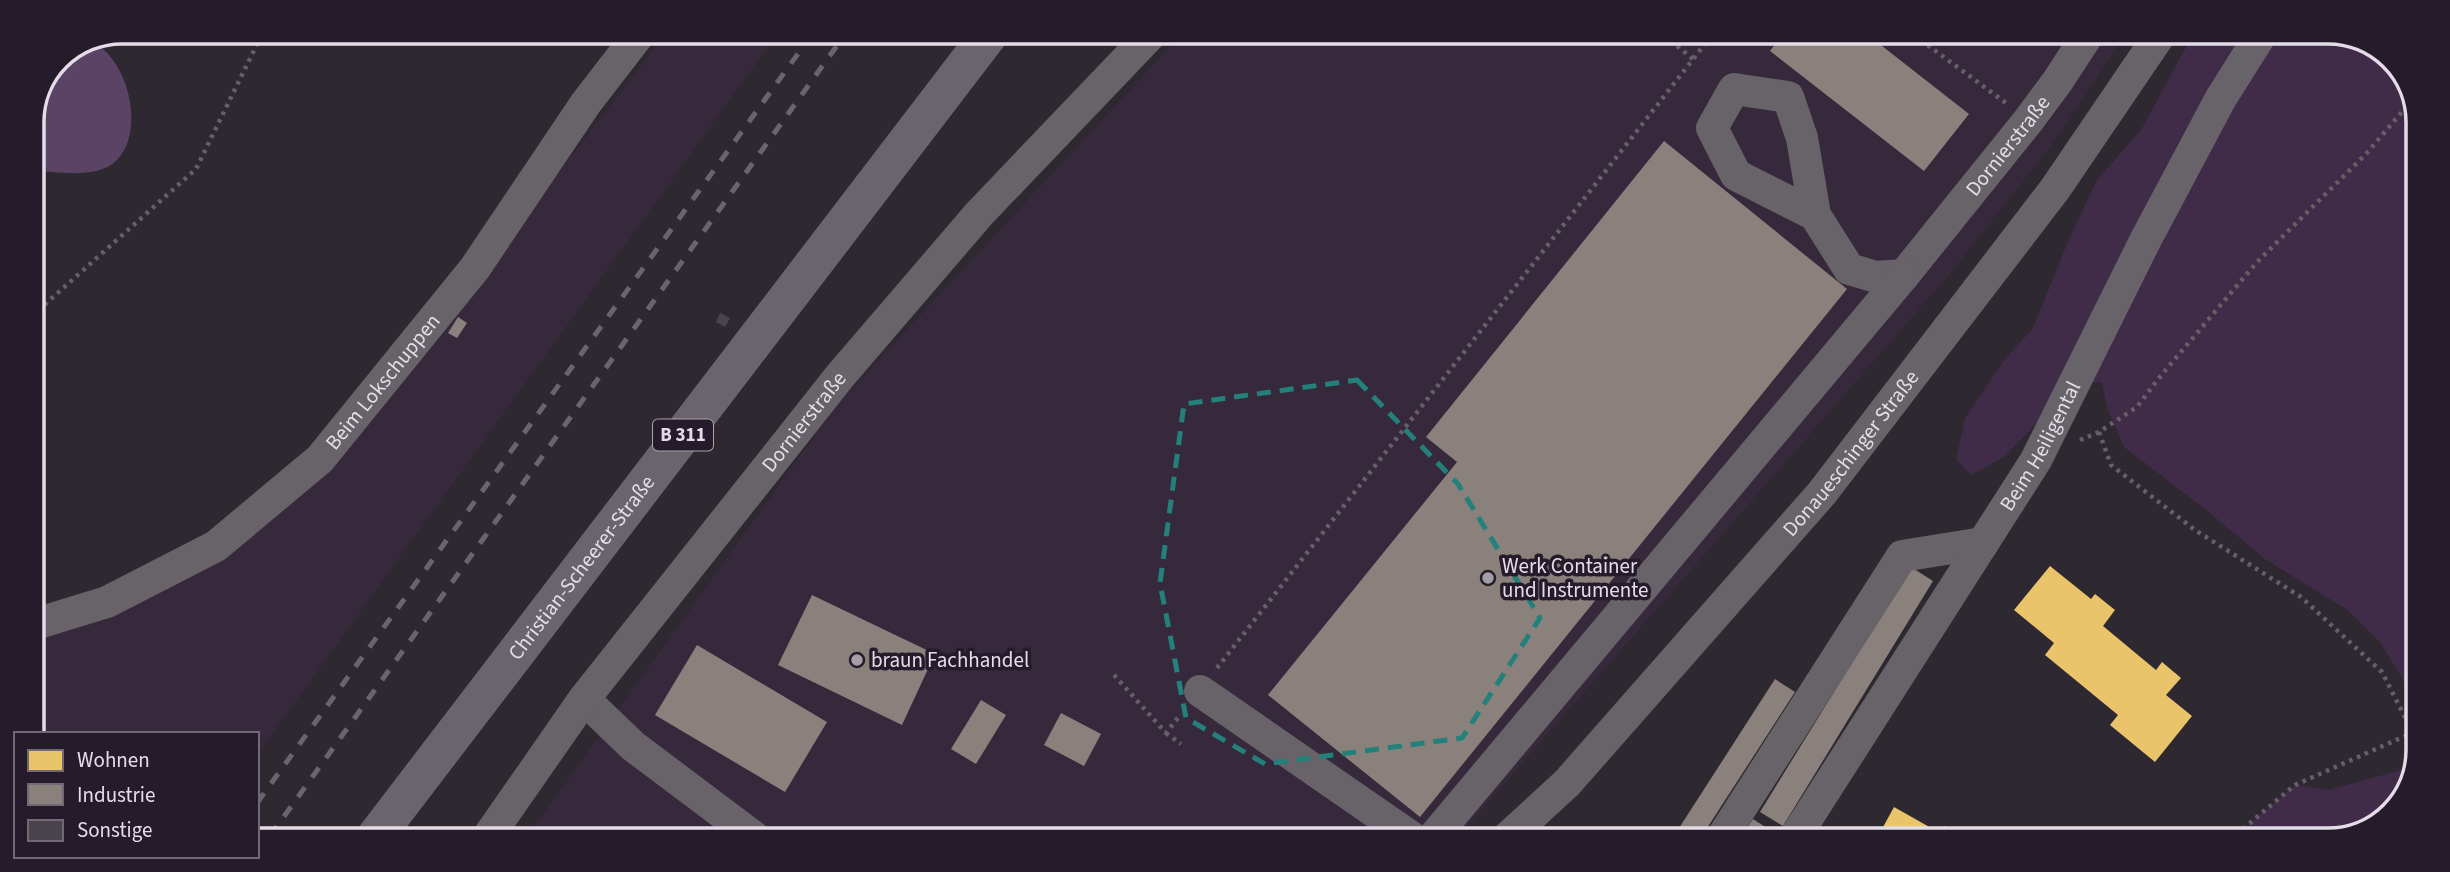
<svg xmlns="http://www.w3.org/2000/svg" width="2450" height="872" viewBox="0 0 2450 872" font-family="'Source Sans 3',sans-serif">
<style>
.built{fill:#37293c}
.green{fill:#402b49}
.water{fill:#5b4365}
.homes{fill:#e9c46a}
.industry{fill:#8a817c}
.building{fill:#4a454c}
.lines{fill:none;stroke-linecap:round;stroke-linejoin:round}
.path{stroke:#656067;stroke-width:4.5;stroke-dasharray:3.5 5;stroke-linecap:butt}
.minor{stroke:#676369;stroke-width:32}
.major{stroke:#6a646c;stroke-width:38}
.rail{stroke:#6a646c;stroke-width:5;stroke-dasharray:12 12;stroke-linecap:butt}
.marked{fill:none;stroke:#24807a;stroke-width:5;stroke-dasharray:14 9;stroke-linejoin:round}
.poi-dot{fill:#a49ea7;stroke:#251b2a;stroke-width:2.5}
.labels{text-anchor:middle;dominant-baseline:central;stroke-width:7;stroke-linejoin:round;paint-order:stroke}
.shield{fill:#251b2a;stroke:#aba3ae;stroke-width:2}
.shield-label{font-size:19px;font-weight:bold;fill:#e4dde7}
.street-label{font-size:21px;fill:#e4dde7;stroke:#251b2a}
.poi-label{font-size:21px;fill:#e4dde7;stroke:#251b2a;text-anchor:start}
.rim{fill:none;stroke:#e4dde7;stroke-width:3.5}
</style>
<rect width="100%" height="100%" fill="#2e2830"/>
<path class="built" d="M 666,33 L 778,33 L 257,755 L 257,734 L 32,734 L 32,641 L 110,618 L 216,563 L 331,469 Z
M 1182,34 L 2124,36 L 2058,137 L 1950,274 L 1456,839 L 527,837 L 835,407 Z"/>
<path class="green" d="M 2192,36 L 2357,36 L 2400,67 L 2418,116 L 2414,698 L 2380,642 L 2349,611 L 2265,559 L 2205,509 L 2124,447 L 2107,408 L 2102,382 L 2058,385 L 2037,423 L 2004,457 L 1971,475 L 1956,459 L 1965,418 L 2005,359 L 2033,328 L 2069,239 L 2097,180 L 2141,130 Z
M 2414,750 L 2414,779 L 2383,822 L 2328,840 L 2230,840 L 2295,785 L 2328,790 L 2401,770 Z"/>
<path class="water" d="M 94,43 C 129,61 146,133 116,161 C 96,180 57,171 32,171 L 32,117 L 58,58 Z"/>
<path class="homes" d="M 2050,566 L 2091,599 L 2095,594 L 2115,610 L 2103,626 L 2156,670 L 2162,662 L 2181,678 L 2166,695 L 2192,716 L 2155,762 L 2110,725 L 2118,715 L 2045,655 L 2054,643 L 2014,610 Z
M 1894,807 L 1940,833 L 1944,826 L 1968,840 L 1876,840 Z"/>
<path class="industry" d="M 1782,35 L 1868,35 L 1969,114 L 1924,171 L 1770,51 Z
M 1664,141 L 1847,289 L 1420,817 L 1268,695 L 1457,462 L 1426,437 Z
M 458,317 L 467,323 L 457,338 L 448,333 Z
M 1911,567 L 1933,581 L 1783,826 L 1760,812 Z
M 812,595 L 935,654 L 902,725 L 778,665 Z
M 697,645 L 827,722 L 785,792 L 655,715 Z
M 1775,679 L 1795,692 L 1700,839 L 1672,839 Z
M 981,700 L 1006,715 L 976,764 L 951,749 Z
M 1061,713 L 1101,734 L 1084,766 L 1044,745 Z
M 1753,819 L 1773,832 L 1769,839 L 1740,839 Z"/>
<path class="building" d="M 720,313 L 730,318 L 725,327 L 716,322 Z"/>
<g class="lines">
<path class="path" d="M 1664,35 L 1693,59
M 1914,35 L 2006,103
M 32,316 L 196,169 L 263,32
M 2099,432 L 2111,465 L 2195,530 L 2301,597 L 2382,672 L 2414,735
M 2080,440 L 2099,432 L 2137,407 L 2159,378 L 2257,262 L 2366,154 L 2412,100
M 1217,668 L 1712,35
M 1114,675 L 1166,733 L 1181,714
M 1166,733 L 1181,744
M 2230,840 L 2295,785 L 2412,733"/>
<g class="minor">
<path id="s1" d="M 1815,215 L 1736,175 L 1712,128 L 1734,89 L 1788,97 L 1802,138 L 1815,215 L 1849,269 L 1876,277 L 1904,275 L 2028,121 L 2057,82 L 2087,36"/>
<path id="s2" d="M 32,625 L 107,602 L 216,546 L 320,459 L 475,268 L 586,103 L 640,33"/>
<path d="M 1200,691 L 1414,839"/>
<path d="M 584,699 L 633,746 L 754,837"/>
<path id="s3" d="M 488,837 L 584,699 L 840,376 L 979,214 L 1151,34"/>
<path d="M 1432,839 L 1904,275"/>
<path id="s4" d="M 1506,839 L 1567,783 L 1822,493 L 2055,189 L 2159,36"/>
<path d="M 1721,839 L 1902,556 L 1983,543"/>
<path id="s5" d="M 1794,839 L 2036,460 L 2146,239 L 2221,98 L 2260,36"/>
</g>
<path class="major" id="s6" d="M 376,836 L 990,33"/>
<path class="rail" d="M 257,803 L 813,33
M 270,836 L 846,33"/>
</g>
<path class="marked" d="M 1357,380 L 1458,484 L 1540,618 L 1462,738 L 1265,764 L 1186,718 L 1160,583 L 1184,404 Z"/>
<g class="poi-dot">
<circle cx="1488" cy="578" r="7"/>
<circle cx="857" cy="660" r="7"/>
</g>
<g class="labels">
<rect class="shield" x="653" y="419.5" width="60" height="31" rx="5"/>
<g class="shield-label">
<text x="683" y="435">B 311</text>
</g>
<g class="street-label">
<text stroke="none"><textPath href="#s1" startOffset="648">Dornierstraße</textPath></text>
<text stroke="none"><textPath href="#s2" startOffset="436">Beim Lokschuppen</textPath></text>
<text stroke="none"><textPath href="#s3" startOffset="522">Dornierstraße</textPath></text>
<text stroke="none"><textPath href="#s5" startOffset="464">Beim Heiligental</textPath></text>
<text stroke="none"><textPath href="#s4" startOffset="518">Donaueschinger Straße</textPath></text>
<text stroke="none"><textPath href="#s6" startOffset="338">Christian-Scheerer-Straße</textPath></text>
</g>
<g class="poi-label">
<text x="1502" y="566">Werk Container<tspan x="1502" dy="24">und Instrumente</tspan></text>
<text x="871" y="660">braun Fachhandel</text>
</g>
</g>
<path d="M0 0H2450V872H0ZM122 44H2328A78 78 0 0 1 2406 122V750A78 78 0 0 1 2328 828H122A78 78 0 0 1 44 750V122A78 78 0 0 1 122 44Z" fill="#251b2a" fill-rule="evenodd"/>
<path class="rim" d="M122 44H2328A78 78 0 0 1 2406 122V750A78 78 0 0 1 2328 828H122A78 78 0 0 1 44 750V122A78 78 0 0 1 122 44Z"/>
<rect x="14" y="732" width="245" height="126" fill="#251b2a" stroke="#716976" stroke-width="2"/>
<rect x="28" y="750" width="35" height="21" fill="#e9c46a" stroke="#716976" stroke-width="2"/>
<text x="77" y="767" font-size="21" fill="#e4dde7">Wohnen</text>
<rect x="28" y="784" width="35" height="21" fill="#8a817c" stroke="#716976" stroke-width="2"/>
<text x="77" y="802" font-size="21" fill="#e4dde7">Industrie</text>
<rect x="28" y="820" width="35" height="21" fill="#4a454c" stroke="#716976" stroke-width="2"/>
<text x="77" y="837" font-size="21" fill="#e4dde7">Sonstige</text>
</svg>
